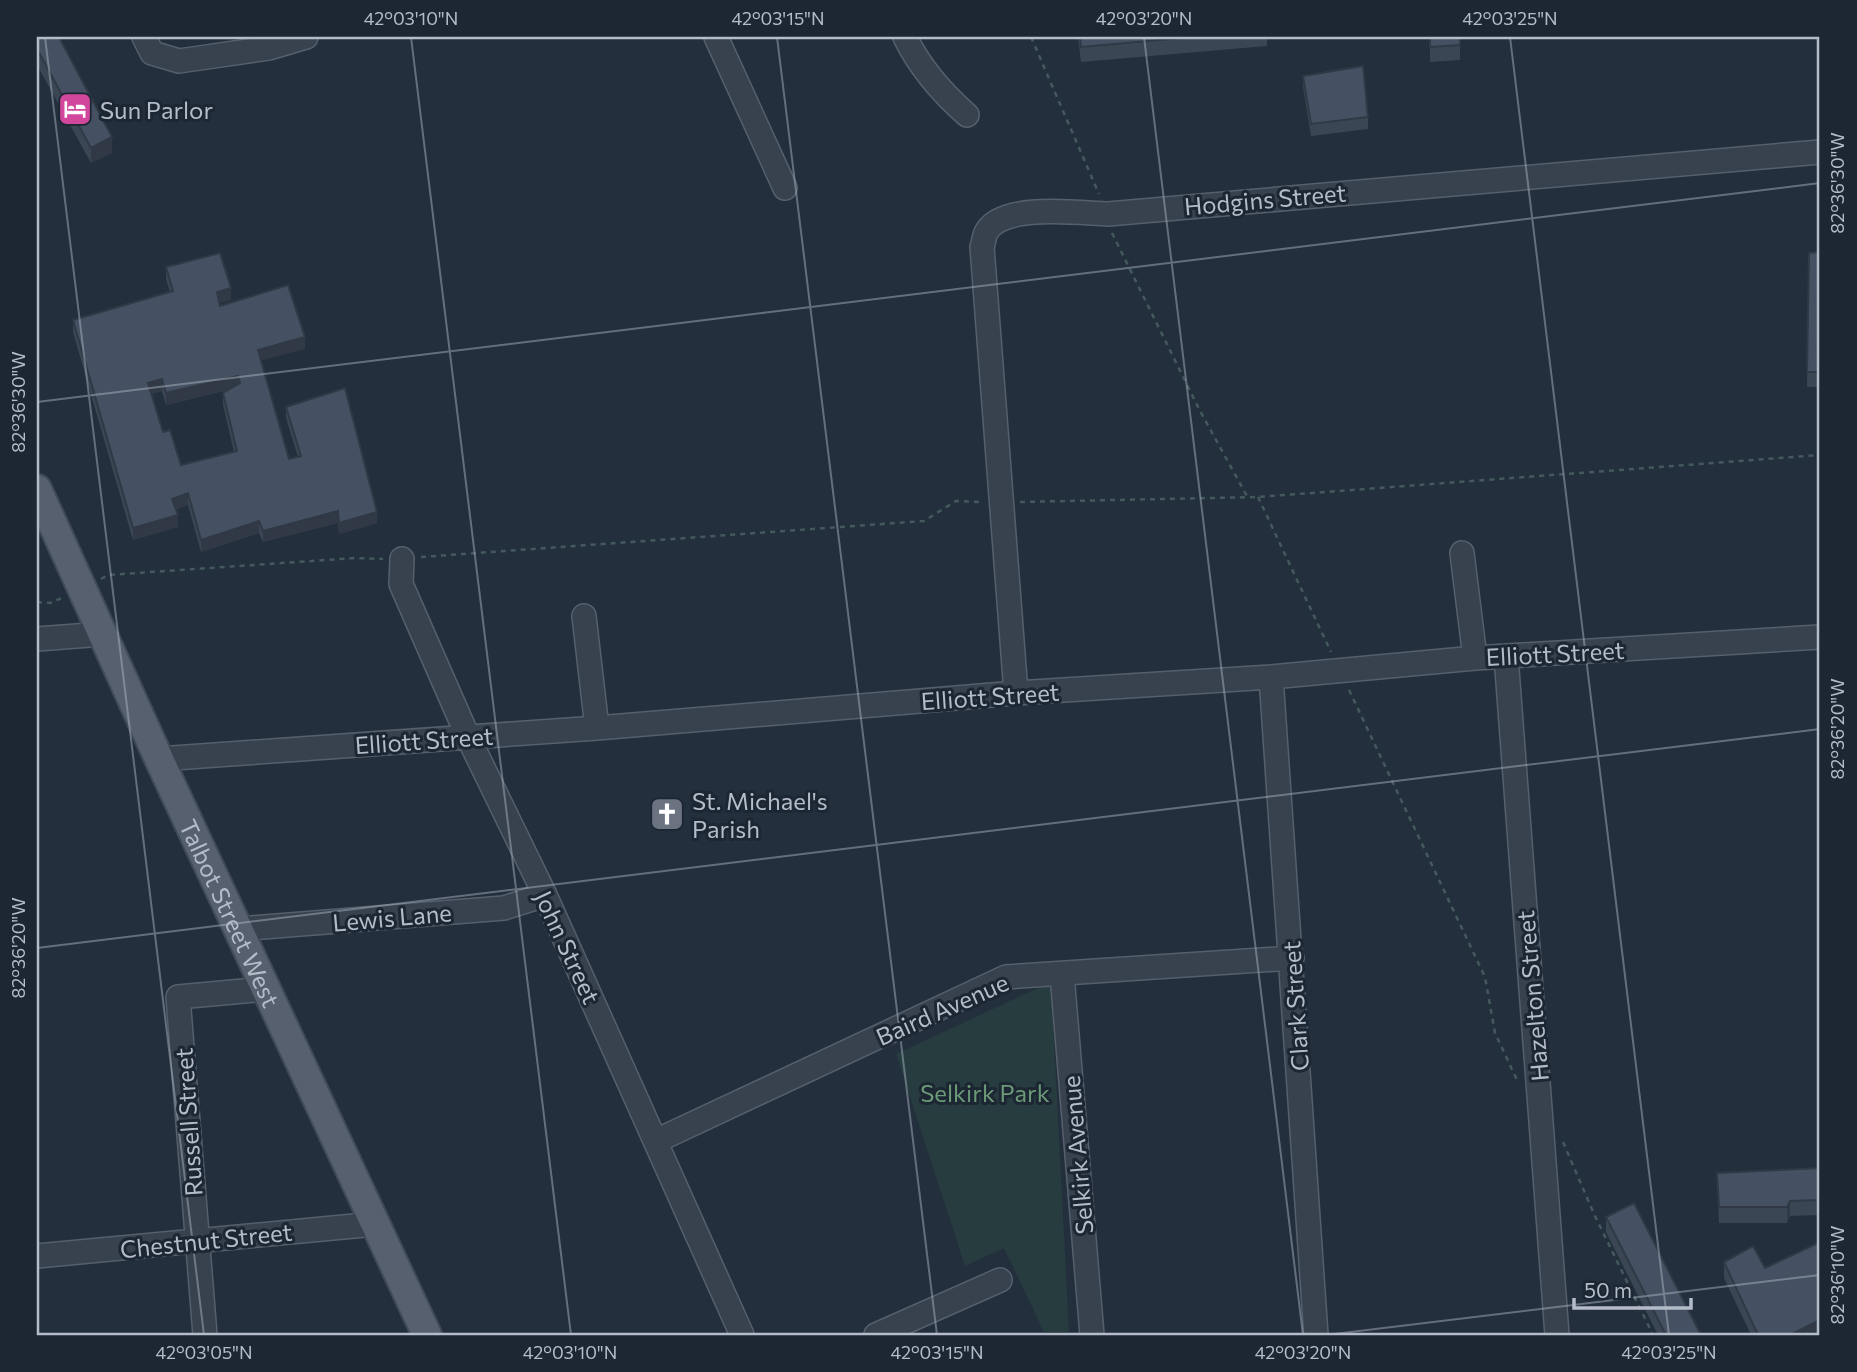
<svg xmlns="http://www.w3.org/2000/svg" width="1857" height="1372" viewBox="0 0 1857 1372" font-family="Commissioner,sans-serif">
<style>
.green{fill:#263c3f}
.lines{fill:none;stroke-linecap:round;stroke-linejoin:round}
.minor-casing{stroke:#565f6c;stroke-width:26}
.major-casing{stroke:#414a57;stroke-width:32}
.path{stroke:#44595c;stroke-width:2.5;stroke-dasharray:5 5;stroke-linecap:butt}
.minor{stroke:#38414e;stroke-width:23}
.major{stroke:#56606e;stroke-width:28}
.wall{fill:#3b4654;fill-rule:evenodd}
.shaded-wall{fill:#303945}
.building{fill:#455162;stroke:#303945;stroke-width:2;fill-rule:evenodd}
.ticks{fill:none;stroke:#b4bcc9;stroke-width:2;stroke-opacity:0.45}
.labels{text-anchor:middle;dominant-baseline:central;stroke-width:6;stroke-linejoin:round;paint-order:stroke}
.poi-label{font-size:24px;fill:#b4bcc9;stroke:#1d2633;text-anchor:start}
.street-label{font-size:24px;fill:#b4bcc9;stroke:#1d2633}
.park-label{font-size:24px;fill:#6b9a76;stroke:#1d2633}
.neatline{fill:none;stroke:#b4bcc9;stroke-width:2.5}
.ticks-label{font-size:18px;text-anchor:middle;fill:#b4bcc9}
</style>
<rect width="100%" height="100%" fill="#242f3e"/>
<path class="green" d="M 1051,982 L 1069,1332 L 1044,1332 L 1004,1248 L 965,1266 L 896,1054 Z"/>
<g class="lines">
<g class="minor-casing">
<path id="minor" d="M 144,37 L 152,53 L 179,61 L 269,48 L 306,37
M 716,37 L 785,188
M 905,37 C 920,68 941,92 967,115
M 1462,553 L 1475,658
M 402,559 L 401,584 L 468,737 L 545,895 L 742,1335
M 584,616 L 597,728
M 37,639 L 103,634
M 1506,656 L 1557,1335
M 1271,677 L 1316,1335
M 1016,693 L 982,247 C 984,242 984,235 987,231 C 1004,203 1079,213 1108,214 L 1820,152
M 159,759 L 597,728 L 1016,693 L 1271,677 L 1475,658 L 1820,637
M 238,929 L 504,908 L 545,895
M 1062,974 L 1092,1335
M 656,1141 L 1006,977 L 1292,958
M 37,1256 L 375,1224
M 205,1335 L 178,997 L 266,989
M 876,1335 L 1000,1280"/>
</g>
<g class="major-casing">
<g id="major">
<path id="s1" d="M 37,489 L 159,759 L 427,1335"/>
</g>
</g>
<path class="path" d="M 1031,37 L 1099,194
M 1112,233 L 1199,409 L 1248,498
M 1258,497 L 1331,652
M 1020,502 L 1258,497 L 1820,455
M 421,557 L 924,521 L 956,501 L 982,502
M 101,579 L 108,575 L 355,558 L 383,559
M 37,602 L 50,603 L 64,597
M 1349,690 L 1485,977 L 1495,1033 L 1517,1080
M 1563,1142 L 1594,1214 L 1653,1335"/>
<use href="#minor" class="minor"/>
<use href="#major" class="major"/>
</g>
<path class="wall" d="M 37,37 L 112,153 L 91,163 L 37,65 Z
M 1078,37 L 1267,37 L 1267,46 L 1081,62 Z
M 1430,37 L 1460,37 L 1460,60 L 1430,62 Z
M 1303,76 L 1368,117 L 1368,129 L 1311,136 L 1303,87 Z
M 1820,252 L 1820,387 L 1807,387 L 1809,253 Z
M 166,267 L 231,300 L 219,303 L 220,306 L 305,349 L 261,360 L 289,459 L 298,457 L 286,418 L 286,407 L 377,523 L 339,534 L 338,523 L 263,542 L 259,533 L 201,552 L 188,505 L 176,509 L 178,527 L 133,540 L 73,332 L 73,320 L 170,292 L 166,279 ZM 228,390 L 223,393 L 223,405 L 234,452 L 181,465 L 163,432 L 151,394 L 162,391 L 166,405 Z
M 1820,1168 L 1820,1215 L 1790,1216 L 1787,1223 L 1719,1223 L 1717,1173 Z
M 1606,1217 L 1701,1335 L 1658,1335 L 1606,1232 Z
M 1724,1262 L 1765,1268 L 1820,1335 L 1751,1335 L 1724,1278 Z"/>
<path class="shaded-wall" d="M 112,137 L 112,153 L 91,163 L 91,148 Z
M 231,288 L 231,300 L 217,304 L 217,292 Z
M 305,337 L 305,349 L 258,361 L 258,350 Z
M 238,376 L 238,387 L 166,405 L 166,393 Z
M 162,379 L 162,391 L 148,394 L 148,383 Z
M 188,493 L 188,505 L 172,511 L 172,499 Z
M 338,511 L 338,523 L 263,542 L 263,531 Z
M 377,512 L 377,523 L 339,534 L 339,523 Z
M 178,515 L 178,527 L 133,540 L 133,528 Z
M 259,521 L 259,533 L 201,552 L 201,540 Z
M 1790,1201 L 1790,1216 L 1787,1223 L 1787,1207 Z
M 1820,1320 L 1820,1335 L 1792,1335 L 1792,1334 Z"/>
<path class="building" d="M 37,37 L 59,37 L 112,137 L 91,148 L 37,49 Z
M 1080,37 L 1194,37 L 1081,47 Z
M 1430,37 L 1460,37 L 1460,45 L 1430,47 Z
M 1363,66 L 1368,117 L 1311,124 L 1303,76 Z
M 1820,252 L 1820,372 L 1807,372 L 1809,253 Z
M 220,253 L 231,288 L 217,292 L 220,306 L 288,285 L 305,337 L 258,350 L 289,459 L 301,456 L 286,407 L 345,388 L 377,512 L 339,523 L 338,511 L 263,531 L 259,521 L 201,540 L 188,493 L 172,499 L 178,515 L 133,528 L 73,320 L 173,291 L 166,267 ZM 238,376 L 240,383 L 223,393 L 237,451 L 181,465 L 170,430 L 163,432 L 148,383 L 162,379 L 166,393 Z
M 1820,1168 L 1820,1200 L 1790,1201 L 1787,1207 L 1719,1207 L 1717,1173 Z
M 1634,1203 L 1701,1335 L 1666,1335 L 1606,1217 Z
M 1820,1242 L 1820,1320 L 1792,1334 L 1793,1335 L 1758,1335 L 1724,1262 L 1753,1246 L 1765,1268 Z"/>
<path class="ticks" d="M 45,37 L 204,1335M 411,37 L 571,1335M 777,37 L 937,1335M 1144,37 L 1303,1335M 1510,37 L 1669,1335M 37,402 L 1820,183M 37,948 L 1820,729M 1326,1335 L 1820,1275"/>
<defs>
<g id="hotel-square" transform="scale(1.75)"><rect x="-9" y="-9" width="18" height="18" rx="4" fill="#d1479c" stroke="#1d2633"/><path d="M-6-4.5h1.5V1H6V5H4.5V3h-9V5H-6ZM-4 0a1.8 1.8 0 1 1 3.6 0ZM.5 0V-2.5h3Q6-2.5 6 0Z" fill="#fff"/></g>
<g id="church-square" transform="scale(1.75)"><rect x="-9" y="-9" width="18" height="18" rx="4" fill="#6b7280" stroke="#1d2633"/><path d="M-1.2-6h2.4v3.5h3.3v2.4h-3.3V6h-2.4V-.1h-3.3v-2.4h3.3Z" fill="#fff"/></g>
</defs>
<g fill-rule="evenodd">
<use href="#hotel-square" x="75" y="109"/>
<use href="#church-square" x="667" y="814"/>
</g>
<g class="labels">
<g class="poi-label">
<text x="100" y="109">Sun Parlor</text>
<text x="692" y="800">St. Michael's<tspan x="692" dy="28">Parish</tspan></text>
</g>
<g class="street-label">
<text transform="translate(1265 199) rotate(-5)">Hodgins Street</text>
<text transform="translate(1555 653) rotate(-3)">Elliott Street</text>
<text transform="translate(990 696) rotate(-4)">Elliott Street</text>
<text transform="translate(424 740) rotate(-4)">Elliott Street</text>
<text stroke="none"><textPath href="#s1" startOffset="466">Talbot Street West</textPath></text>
<text transform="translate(392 917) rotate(-5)">Lewis Lane</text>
<text transform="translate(568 947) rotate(65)">John Street</text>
<text transform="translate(1532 996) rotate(-95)">Hazelton Street</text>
<text transform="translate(1295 1006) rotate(-94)">Clark Street</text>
<text transform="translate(942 1009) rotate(-24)">Baird Avenue</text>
<text transform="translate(188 1122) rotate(-94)">Russell Street</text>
<text transform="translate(1077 1155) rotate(-95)">Selkirk Avenue</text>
<text transform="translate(206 1240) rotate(-6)">Chestnut Street</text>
</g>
<g class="park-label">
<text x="985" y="1092">Selkirk Park</text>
</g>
</g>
<rect width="1857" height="1372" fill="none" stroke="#1d2633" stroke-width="77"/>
<path d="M1574 1298v10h117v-10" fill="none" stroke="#b4bcc9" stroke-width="3.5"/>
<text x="1584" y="1298" font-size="21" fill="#b4bcc9" stroke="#1d2633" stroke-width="5" paint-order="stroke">50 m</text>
<rect x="38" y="38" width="1780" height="1296" class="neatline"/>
<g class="ticks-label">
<text x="411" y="25">42°03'10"N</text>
<text x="778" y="25">42°03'15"N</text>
<text x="1144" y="25">42°03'20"N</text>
<text x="1510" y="25">42°03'25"N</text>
<text transform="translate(1838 183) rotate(-90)" y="6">82°36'30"W</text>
<text transform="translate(19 402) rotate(-90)" y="6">82°36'30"W</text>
<text transform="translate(1838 729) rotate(-90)" y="6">82°36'20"W</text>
<text transform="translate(19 948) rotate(-90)" y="6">82°36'20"W</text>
<text transform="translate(1838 1275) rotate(-90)" y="6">82°36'10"W</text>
<text x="204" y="1359">42°03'05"N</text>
<text x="570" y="1359">42°03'10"N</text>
<text x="937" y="1359">42°03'15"N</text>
<text x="1303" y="1359">42°03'20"N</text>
<text x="1669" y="1359">42°03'25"N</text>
</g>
</svg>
